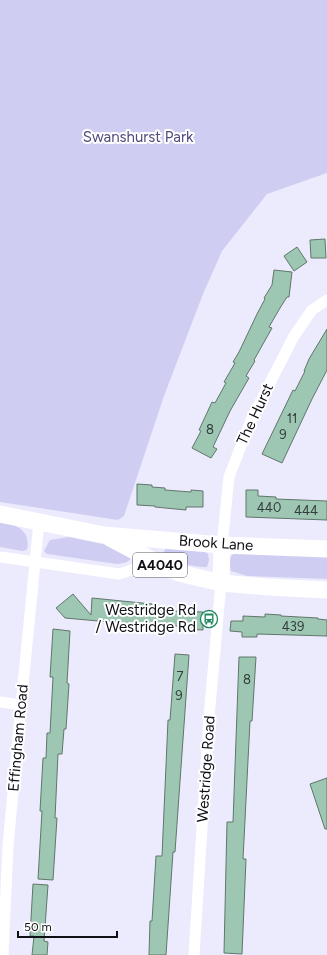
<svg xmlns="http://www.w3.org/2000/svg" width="327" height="955" viewBox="0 0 327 955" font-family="Figtree,sans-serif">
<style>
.green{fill:#cfcef2}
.building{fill:#9dc7b2;stroke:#60766b}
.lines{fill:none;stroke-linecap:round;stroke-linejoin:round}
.minor{stroke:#fff;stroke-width:11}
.primary{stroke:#fff;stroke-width:17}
.labels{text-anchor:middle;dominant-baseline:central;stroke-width:4;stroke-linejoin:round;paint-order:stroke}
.number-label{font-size:13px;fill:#323d3d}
.shield{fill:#fff;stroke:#57575c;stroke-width:1}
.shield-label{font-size:14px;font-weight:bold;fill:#0f0f16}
.park-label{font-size:15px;fill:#504b7e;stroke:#fff}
.street-label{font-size:15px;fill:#0f0f16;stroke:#fff}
.poi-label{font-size:15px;fill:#0f0f16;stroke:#fff;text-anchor:end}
</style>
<rect width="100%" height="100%" fill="#ecebfe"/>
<path class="green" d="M 0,0 L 327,0 L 327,173 L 267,194 L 222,251 L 203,294 L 164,396 L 124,516 L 118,520 L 0,502 Z
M 0,521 C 17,525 31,530 27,550 L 22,551 L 0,547 Z
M 69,537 L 126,549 L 132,555 C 130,563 124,563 117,564 L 47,554 L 44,551 L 50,540 Z
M 166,547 L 201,549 L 208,554 L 209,560 L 207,567 C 195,568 173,561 163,554 Z
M 235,552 L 327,554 L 327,579 L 247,576 L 231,571 L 228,560 Z"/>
<path class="building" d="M 325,239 L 326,258 L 311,258 L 310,240 Z
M 297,247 L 307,262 L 294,271 L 284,256 Z
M 274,270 L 292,272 L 289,297 L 287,297 L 280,308 L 269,327 L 272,328 L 254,360 L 255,361 L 246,376 L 249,378 L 230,411 L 213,447 L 217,449 L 211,458 L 192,448 L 201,431 L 199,430 L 212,402 L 215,403 L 226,383 L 224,382 L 235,363 L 233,362 L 239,352 L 257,314 L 265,299 L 264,298 L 272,285 Z
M 327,329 L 327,370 L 312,399 L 282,463 L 262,454 L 293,390 L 295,391 L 305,371 L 304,371 L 309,359 Z
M 137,484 L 152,485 L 152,487 L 165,488 L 165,490 L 191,492 L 191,490 L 203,491 L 203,507 L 186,507 L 186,510 L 155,507 L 155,506 L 137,505 Z
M 246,490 L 258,490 L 258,496 L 276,497 L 276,499 L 327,501 L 327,520 L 246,517 Z
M 73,594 L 91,615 L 92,598 L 152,604 L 152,606 L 172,607 L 172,611 L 203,612 L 203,630 L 178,629 L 178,626 L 150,625 L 150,629 L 132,628 L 132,624 L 65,618 L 56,608 Z
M 265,614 L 281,615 L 281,616 L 318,618 L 318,619 L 327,620 L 327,636 L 257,634 L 257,637 L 242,637 L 242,632 L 230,631 L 231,621 L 243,621 L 243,616 L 265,617 Z
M 53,629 L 70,631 L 67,683 L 69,684 L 66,729 L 64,729 L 62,754 L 58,754 L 55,818 L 57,818 L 53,880 L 38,879 L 42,811 L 40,811 L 43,758 L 46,758 L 47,733 L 50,733 L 53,677 L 50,677 Z
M 175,654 L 189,655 L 175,852 L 173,852 L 166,955 L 149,955 L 150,921 L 152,921 L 156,856 L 162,856 L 168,720 L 170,720 Z
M 239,657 L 256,657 L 252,721 L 250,721 L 245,820 L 243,859 L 246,859 L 242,954 L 224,953 L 227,822 L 233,822 Z
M 327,778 L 327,829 L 325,829 L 310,784 Z
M 33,884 L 48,885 L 44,941 L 48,942 L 47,955 L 32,955 L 34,936 L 30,936 Z"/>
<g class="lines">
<path class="minor" d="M 222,545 L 229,477 L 251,420 L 294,336 L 312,310 L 327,300
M 0,557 L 119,574 L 134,569 L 146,557
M 0,702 L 21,705
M 3,955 L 8,846 L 21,705 L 39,522
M 194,955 L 209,717 L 221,583"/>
<path class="primary" d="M 0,514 L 104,535 L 222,545 L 327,549
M 110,538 L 163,566 L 179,573 L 221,583 L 268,587 L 327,590
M 221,583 L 222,545"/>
</g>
<defs>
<g id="bus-ring" transform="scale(0.9)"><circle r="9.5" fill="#fff" stroke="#218761" stroke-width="1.5"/><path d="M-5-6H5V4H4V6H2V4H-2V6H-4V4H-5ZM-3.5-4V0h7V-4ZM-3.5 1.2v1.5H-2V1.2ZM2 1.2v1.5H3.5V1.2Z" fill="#218761"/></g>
</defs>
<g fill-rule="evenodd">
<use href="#bus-ring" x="209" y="619"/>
</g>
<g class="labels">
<g class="number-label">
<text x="292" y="418">11</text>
<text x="210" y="429">8</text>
<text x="283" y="434">9</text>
<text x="269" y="507">440</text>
<text x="306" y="510">444</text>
<text x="293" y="626">439</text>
<text x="180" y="676">7</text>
<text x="247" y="679">8</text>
<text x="179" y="695">9</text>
</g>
<rect class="shield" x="133" y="553" width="54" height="24" rx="3"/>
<g class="shield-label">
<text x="160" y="565">A4040</text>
</g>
<g class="park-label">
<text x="138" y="137">Swanshurst Park</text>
</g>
<g class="street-label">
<text transform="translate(255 414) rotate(-65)">The Hurst</text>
<text transform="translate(216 543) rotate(4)">Brook Lane</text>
<text transform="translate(18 738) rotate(-85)">Effingham Road</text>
<text transform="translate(206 769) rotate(-86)">Westridge Road</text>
</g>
<g class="poi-label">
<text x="196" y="610">Westridge Rd<tspan x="196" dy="17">/ Westridge Rd</tspan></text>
</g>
</g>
<path d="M18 931v6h99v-6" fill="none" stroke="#0f0f16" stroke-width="2"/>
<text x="24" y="931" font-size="12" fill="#0f0f16" stroke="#ffffff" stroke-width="3" paint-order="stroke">50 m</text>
</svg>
